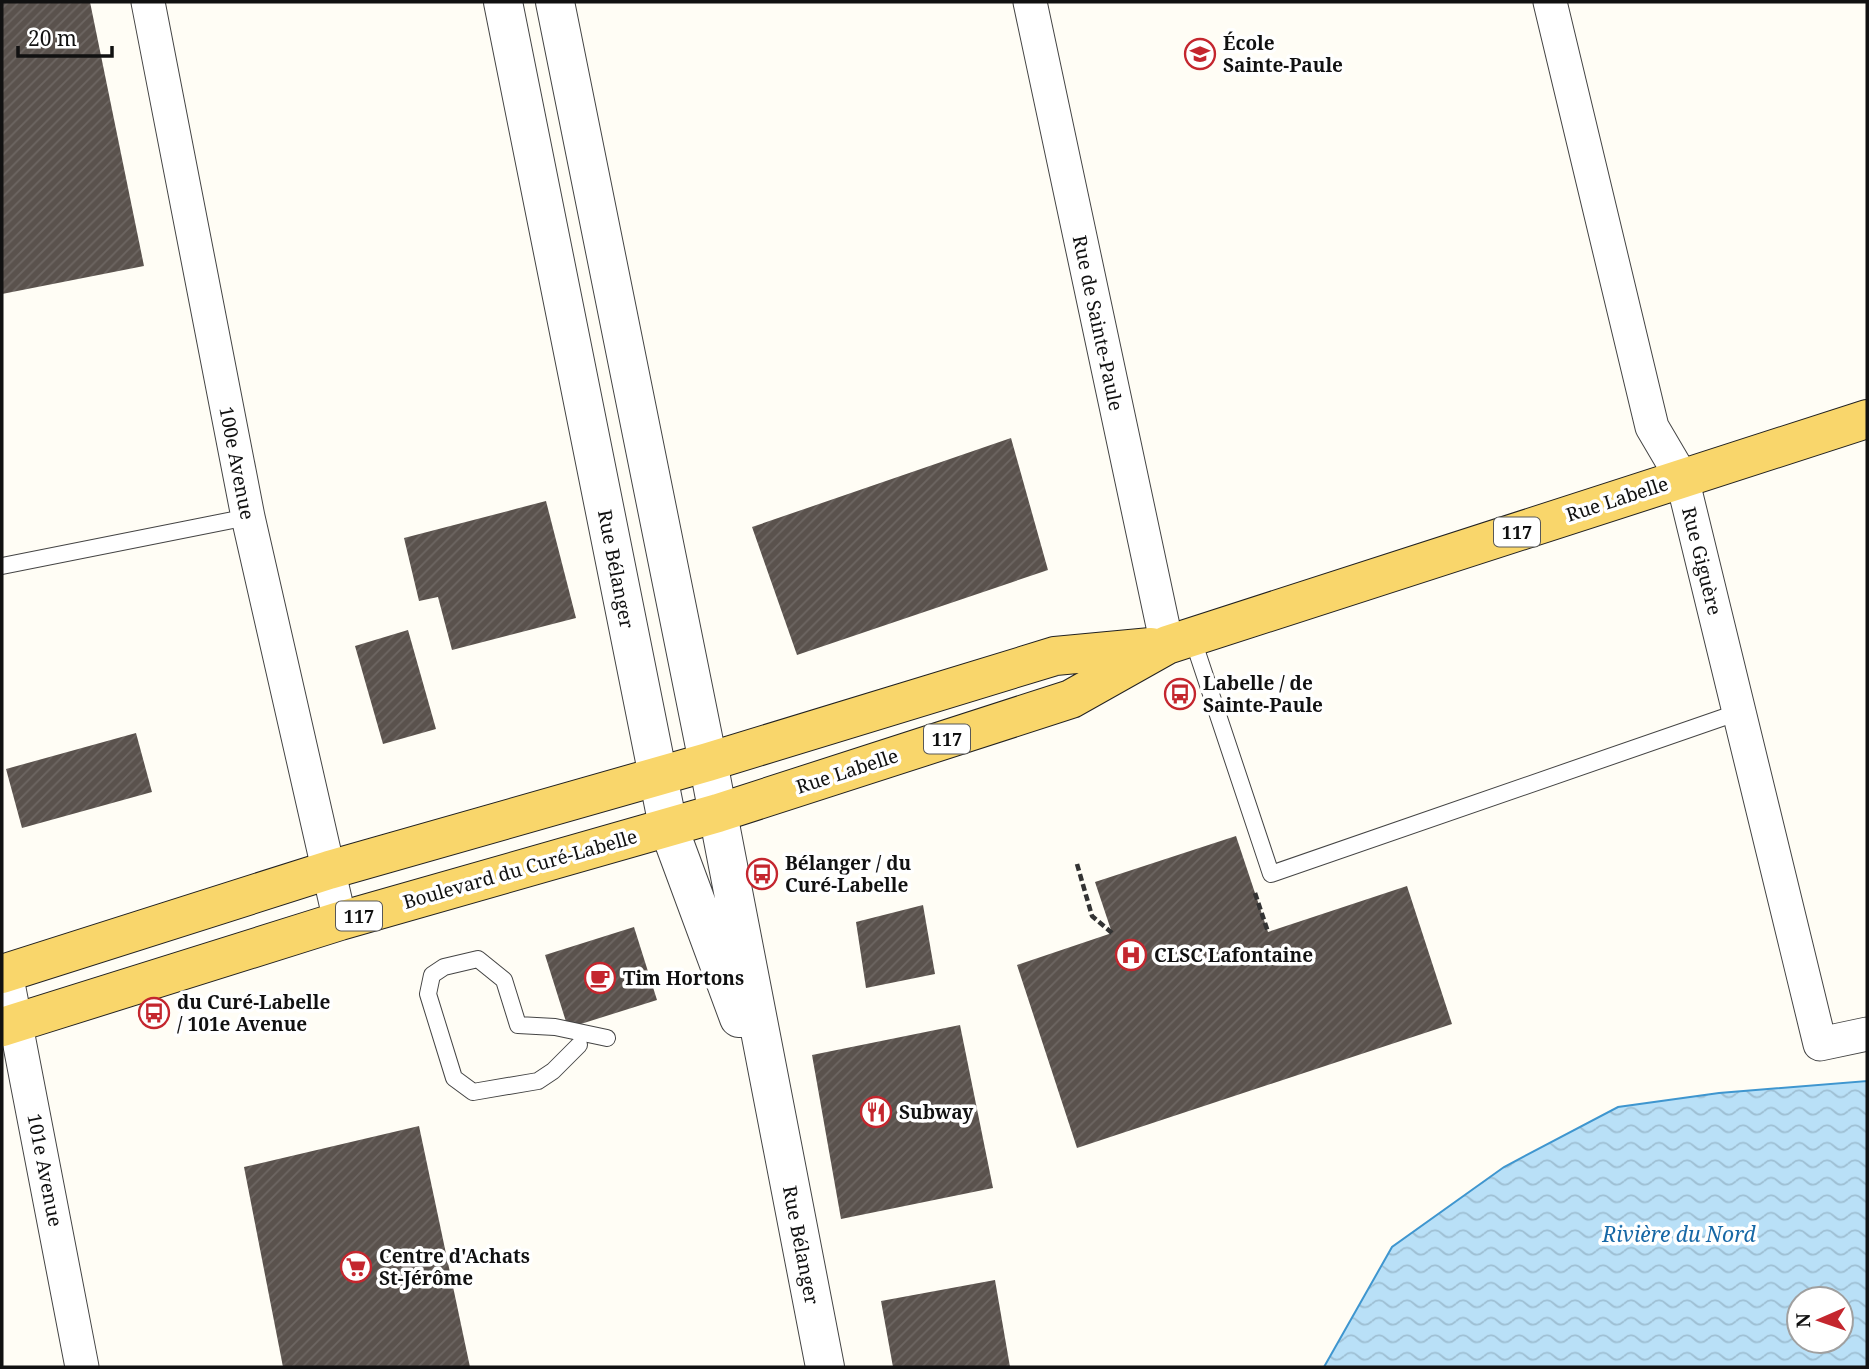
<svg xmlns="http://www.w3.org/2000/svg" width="1869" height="1369" viewBox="0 0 1869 1369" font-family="'Noto Serif',serif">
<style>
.water{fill:url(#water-waves);stroke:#3f96cf;stroke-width:2;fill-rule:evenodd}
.building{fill:url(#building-hatch)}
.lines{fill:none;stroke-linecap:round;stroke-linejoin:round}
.service-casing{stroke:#444;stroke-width:18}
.minor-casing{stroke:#444;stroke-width:35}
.tertiary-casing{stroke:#444;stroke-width:40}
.primary-casing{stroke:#222;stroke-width:40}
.path{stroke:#333;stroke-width:4.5;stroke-dasharray:7 3.5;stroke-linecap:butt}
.service{stroke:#fff;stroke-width:16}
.minor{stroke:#fff;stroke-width:33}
.tertiary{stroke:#fff;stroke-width:38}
.primary{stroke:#f9d66b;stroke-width:38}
.labels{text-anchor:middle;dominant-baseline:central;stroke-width:7;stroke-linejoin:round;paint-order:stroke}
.shield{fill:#fff;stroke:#585858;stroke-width:2}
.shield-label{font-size:18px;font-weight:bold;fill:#111}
.poi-label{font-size:19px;font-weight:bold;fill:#111;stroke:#fff;text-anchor:start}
.street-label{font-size:19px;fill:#111;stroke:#fff}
.water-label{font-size:21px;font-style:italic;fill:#1768a6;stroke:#fff}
</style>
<defs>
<pattern id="water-waves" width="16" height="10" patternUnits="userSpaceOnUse" patternTransform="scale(1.75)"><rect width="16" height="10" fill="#b9e0f7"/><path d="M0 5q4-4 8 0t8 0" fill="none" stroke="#9ebfd3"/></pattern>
<pattern id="building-hatch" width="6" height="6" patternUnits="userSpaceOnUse" patternTransform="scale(1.75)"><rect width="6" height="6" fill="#5a524d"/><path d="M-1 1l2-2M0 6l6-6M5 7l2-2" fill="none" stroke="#6d6662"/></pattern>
</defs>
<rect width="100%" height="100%" fill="#fffdf5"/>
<path class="water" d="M 1867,1081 L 1867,1367 L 1324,1367 L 1392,1247 L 1504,1167 L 1618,1107 L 1719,1093 ZM 1799,1299 L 1841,1299 L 1841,1341 L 1799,1341 Z"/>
<path class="building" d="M 2,2 L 90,2 L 144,266 L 2,294 Z
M 1011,438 L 1048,570 L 797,655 L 752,527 Z
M 546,501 L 576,618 L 452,650 L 438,597 L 419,601 L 404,538 Z
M 408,630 L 436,729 L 383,744 L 355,646 Z
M 136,733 L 152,792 L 22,828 L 6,769 Z
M 1236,836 L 1268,932 L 1407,886 L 1452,1024 L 1077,1148 L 1017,965 L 1112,933 L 1095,882 Z
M 923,905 L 935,974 L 866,988 L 856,922 Z
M 634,927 L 657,1000 L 568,1028 L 545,955 Z
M 960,1025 L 993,1188 L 841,1219 L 812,1055 Z
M 419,1126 L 470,1367 L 283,1367 L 244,1167 Z
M 995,1280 L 1010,1367 L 893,1367 L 881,1301 Z"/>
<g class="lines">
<g class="service-casing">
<path id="service" d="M 2,566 L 248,517
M 1192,637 L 1271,874 L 1739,712
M 579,1045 L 553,1071 L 538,1081 L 473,1092 L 454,1078 L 428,994 L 432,975 L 444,967 L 478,959 L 504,980 L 518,1025 L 555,1027 L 607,1038"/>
</g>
<g class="minor-casing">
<path id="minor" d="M 148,2 L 248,517 L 340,921
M 1030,2 L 1167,645
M 1550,2 L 1652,427 L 1682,478 L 1820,1044 L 1867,1034
M 6,973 L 82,1367"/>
</g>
<g class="tertiary-casing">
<path id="tertiary" d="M 503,2 L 668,826 L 739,1018
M 555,2 L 708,762 L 825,1367"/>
</g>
<g class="primary-casing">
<path id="primary" d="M 2,974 L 329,870 L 708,762 L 1055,656 L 1151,647
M 2,1027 L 340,921 L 718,813 L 1071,699 L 1167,645 L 1867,419"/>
</g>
<path class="path" d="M 1077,864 L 1092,916 L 1112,933
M 1255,893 L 1268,932"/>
<use href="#service" class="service"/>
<use href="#minor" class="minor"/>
<use href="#tertiary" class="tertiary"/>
<use href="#primary" class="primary"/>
</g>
<defs>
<g id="school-ring" transform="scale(1.575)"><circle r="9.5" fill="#fff" stroke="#c4262e" stroke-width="1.5"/><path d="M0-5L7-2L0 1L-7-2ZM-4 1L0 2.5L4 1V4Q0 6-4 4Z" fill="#c4262e"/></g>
<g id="bus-ring" transform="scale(1.575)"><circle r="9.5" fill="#fff" stroke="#c4262e" stroke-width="1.5"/><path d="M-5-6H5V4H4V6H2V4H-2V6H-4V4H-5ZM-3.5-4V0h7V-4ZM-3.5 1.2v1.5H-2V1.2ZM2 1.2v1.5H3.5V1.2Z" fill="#c4262e"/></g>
<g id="hospital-ring" transform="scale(1.575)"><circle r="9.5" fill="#fff" stroke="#c4262e" stroke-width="1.5"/><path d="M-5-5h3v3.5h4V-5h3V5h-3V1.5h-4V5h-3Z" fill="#c4262e"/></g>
<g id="cafe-ring" transform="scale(1.575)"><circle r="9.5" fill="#fff" stroke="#c4262e" stroke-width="1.5"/><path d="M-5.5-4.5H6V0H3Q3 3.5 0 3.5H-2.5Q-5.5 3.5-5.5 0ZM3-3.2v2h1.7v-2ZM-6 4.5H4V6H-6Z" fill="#c4262e"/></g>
<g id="restaurant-ring" transform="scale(1.575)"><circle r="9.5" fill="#fff" stroke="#c4262e" stroke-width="1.5"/><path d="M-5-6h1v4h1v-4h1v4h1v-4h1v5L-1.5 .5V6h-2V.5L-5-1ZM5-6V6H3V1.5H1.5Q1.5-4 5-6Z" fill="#c4262e"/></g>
<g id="supermarket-ring" transform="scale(1.575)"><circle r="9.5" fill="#fff" stroke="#c4262e" stroke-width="1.5"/><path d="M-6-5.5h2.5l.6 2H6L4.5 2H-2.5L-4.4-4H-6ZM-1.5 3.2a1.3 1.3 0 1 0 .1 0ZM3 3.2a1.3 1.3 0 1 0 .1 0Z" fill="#c4262e"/></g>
</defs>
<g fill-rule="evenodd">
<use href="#school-ring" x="1200" y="54"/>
<use href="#bus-ring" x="1180" y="694"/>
<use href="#bus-ring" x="762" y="874"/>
<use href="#hospital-ring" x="1131" y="955"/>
<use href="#cafe-ring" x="600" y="978"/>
<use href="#bus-ring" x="154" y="1013"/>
<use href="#restaurant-ring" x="876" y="1112"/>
<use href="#supermarket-ring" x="356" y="1267"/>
</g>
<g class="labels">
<g class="shield">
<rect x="1494" y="517.5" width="46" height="29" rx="5"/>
<rect x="924" y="724.5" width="46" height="29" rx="5"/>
<rect x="336" y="901.5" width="46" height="29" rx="5"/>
</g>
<g class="shield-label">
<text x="1517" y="532">117</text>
<text x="947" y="739">117</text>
<text x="359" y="916">117</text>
</g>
<g class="poi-label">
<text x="1223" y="43">École<tspan x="1223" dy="22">Sainte-Paule</tspan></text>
<text x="1203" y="683">Labelle / de<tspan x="1203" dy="22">Sainte-Paule</tspan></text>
<text x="785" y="863">Bélanger / du<tspan x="785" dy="22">Curé-Labelle</tspan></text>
<text x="1154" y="955">CLSC Lafontaine</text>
<text x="623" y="978">Tim Hortons</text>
<text x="177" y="1002">du Curé-Labelle<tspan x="177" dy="22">/ 101e Avenue</tspan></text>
<text x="899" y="1112">Subway</text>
<text x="379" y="1256">Centre d'Achats<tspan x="379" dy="22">St-Jérôme</tspan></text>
</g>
<g class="street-label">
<text transform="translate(1098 323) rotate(78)">Rue de Sainte-Paule</text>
<text transform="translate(237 463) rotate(79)">100e Avenue</text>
<text transform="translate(1617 499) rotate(-18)">Rue Labelle</text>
<text transform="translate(1702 561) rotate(76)">Rue Giguère</text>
<text transform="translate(616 569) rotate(79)">Rue Bélanger</text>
<text transform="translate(847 771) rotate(-18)">Rue Labelle</text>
<text transform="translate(520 869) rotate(-16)">Boulevard du Curé-Labelle</text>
<text transform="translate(45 1170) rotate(79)">101e Avenue</text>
<text transform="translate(801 1245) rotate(79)">Rue Bélanger</text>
</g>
<g class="water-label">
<text x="1679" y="1234">Rivière du Nord</text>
</g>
</g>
<rect width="1869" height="1369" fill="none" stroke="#111111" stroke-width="7"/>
<g transform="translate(1820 1320) rotate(268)"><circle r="33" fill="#ffffff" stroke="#a0a0a0" stroke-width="2"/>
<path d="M0-5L12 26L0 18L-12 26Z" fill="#c4262e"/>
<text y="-10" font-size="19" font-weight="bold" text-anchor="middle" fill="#111111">N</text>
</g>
<path d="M18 46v10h94v-10" fill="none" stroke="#111111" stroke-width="3.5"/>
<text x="28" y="46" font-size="21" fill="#111111" stroke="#ffffff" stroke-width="5" paint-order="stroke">20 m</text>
</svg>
